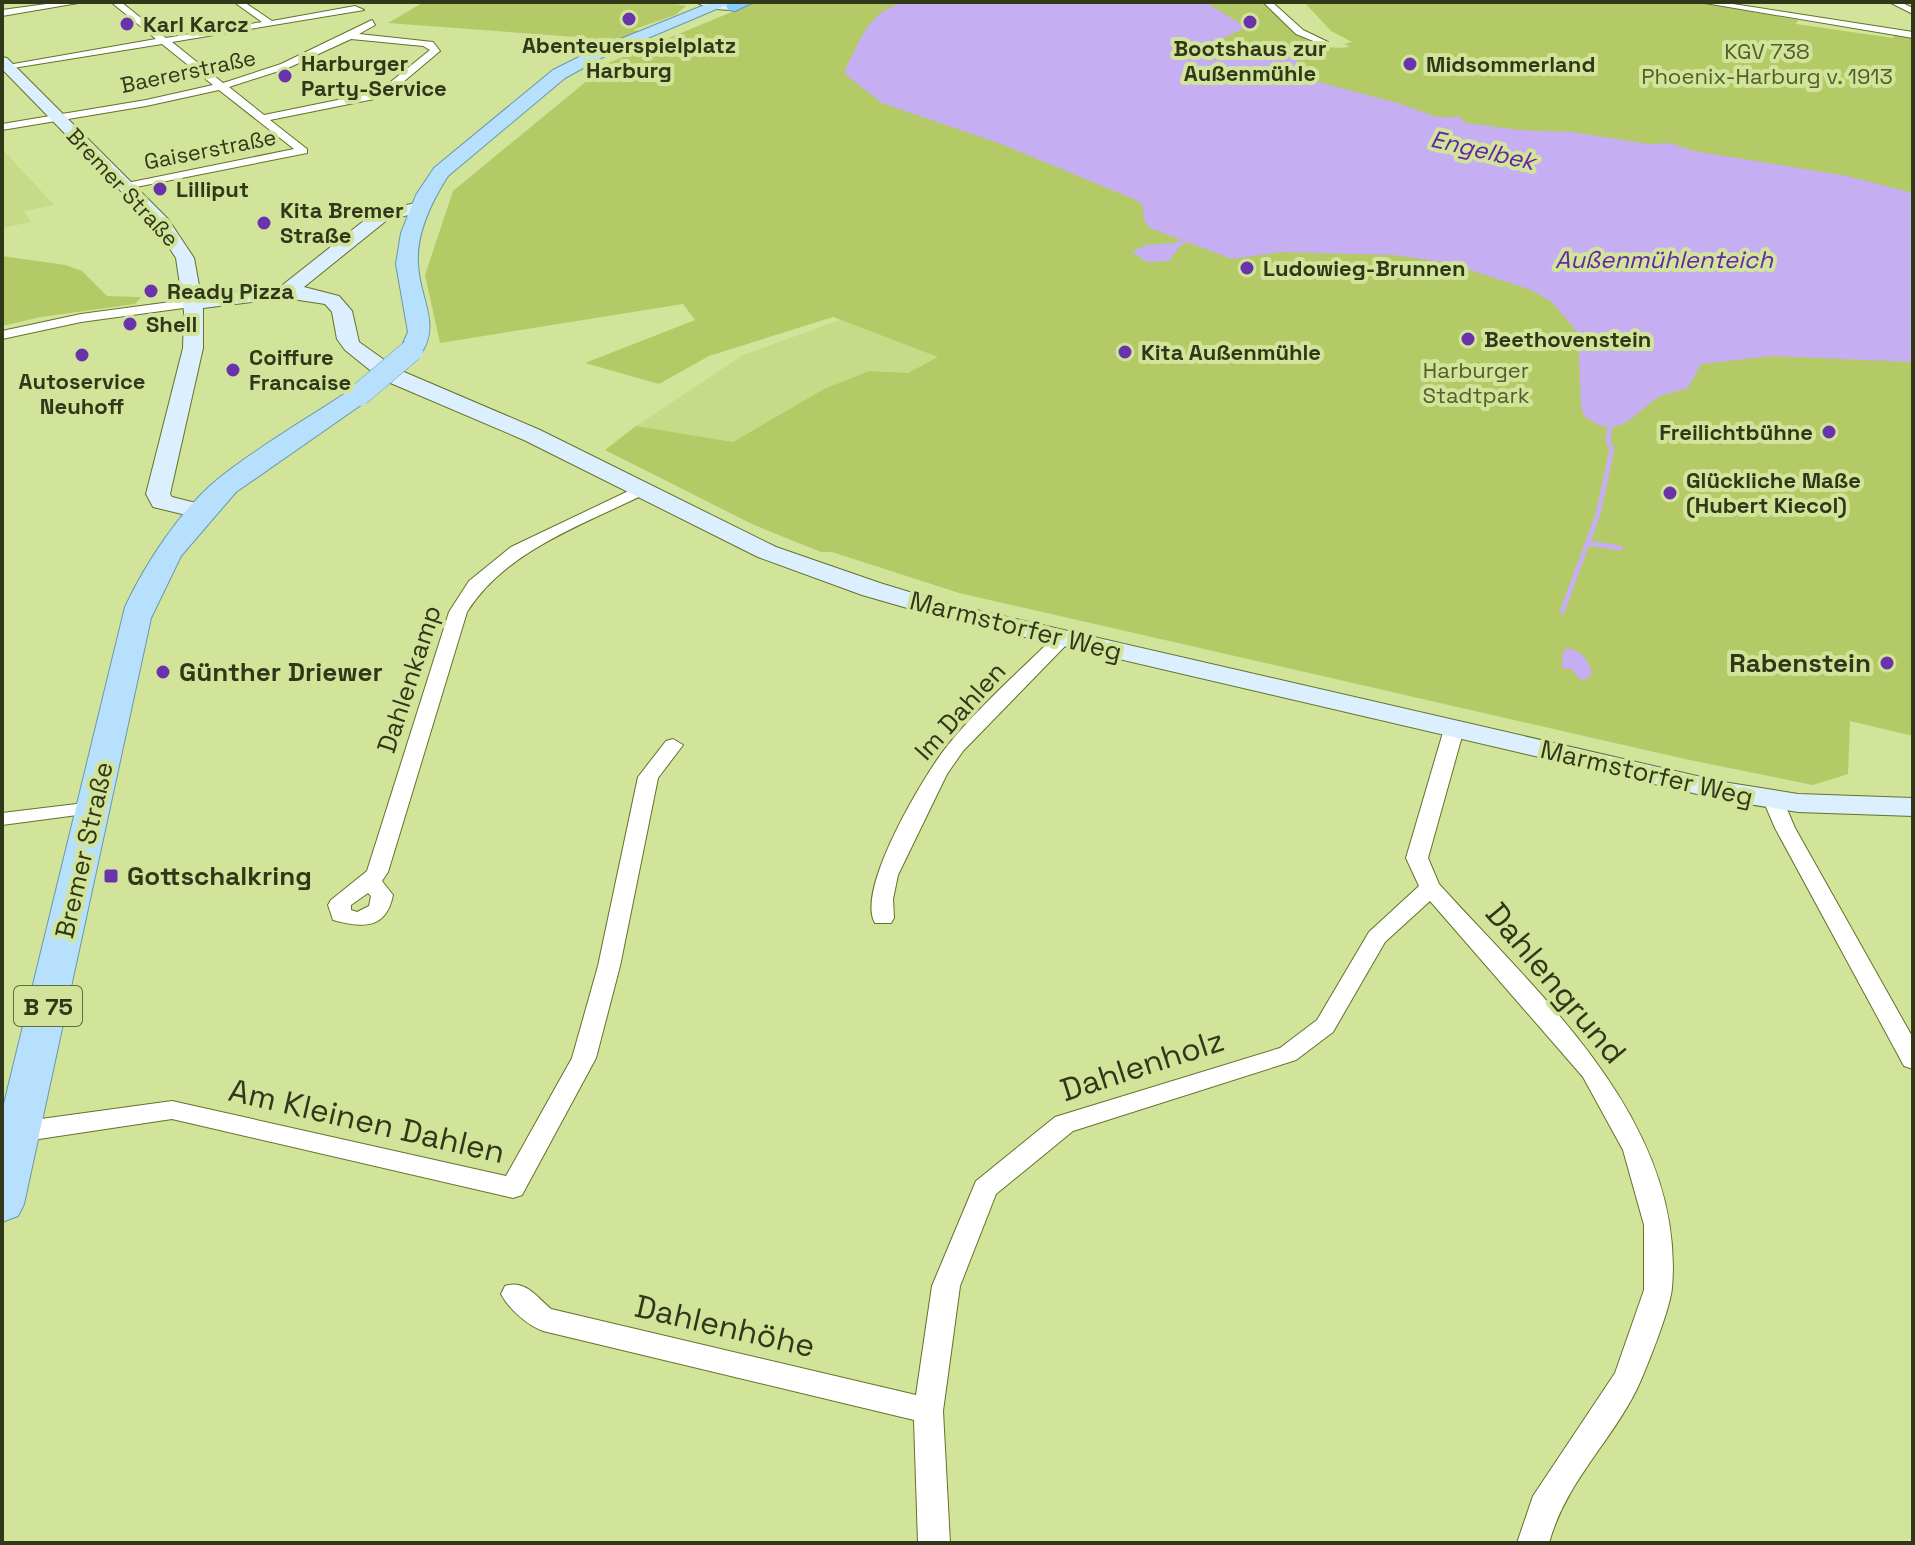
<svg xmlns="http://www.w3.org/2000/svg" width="1915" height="1545" viewBox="0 0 1915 1545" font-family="'Space Grotesk',sans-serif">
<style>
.built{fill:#c6da87}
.green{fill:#b4ca66}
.water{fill:#c5aef1}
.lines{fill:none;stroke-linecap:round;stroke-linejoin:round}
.stream-far1{stroke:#c5aef1;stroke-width:4}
.stream{stroke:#c5aef1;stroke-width:5}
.street-casing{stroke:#637229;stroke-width:2}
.secondary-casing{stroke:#637229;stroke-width:2}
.primary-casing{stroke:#6998ac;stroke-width:2}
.highway-casing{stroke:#6998ac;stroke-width:2}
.street{fill:#fff;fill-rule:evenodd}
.secondary{fill:#dbeffe;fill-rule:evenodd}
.primary{fill:#b7e0fd;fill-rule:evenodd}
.highway{fill:#87cbfb;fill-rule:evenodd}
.primary-bridge-casing{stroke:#6998ac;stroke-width:23;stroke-linecap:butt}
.primary-bridge{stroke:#b7e0fd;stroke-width:22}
.poi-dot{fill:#6934ab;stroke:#d2e49a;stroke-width:3}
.labels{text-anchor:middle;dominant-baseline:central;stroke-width:8;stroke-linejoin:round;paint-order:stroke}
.far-poi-label{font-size:22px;font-weight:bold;fill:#31381a;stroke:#d2e49a;text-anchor:start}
.far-park-label{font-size:22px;fill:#535e2a;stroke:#d2e49a}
.far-street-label{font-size:22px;fill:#31381a;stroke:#d2e49a}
.far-water-label{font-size:24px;font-style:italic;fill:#6326a7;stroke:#d2e49a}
.shield{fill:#d2e49a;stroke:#616c40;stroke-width:2}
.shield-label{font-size:24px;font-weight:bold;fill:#31381a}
.street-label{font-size:26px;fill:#31381a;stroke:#d2e49a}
.poi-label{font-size:26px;font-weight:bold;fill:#31381a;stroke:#d2e49a;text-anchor:start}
.near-street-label{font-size:32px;fill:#31381a;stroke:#d2e49a}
</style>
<rect width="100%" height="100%" fill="#d2e49a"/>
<path class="built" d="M 2,149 L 54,205 L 24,211 L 31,222 L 2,228 Z
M 840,320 L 939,357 L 908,373 L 869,371 L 824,389 L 733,442 L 636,426 L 743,355 Z"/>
<path class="green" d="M 424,2 L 666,2 L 686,6 L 675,15 L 632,30 L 643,31 L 596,50 L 579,48 L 589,38 L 388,23 Z
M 756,2 L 1263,2 C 1291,30 1309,52 1350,47 L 1344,44 L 1352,42 L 1331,31 L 1304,2 L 1696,2 L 1798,20 L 1796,24 L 1893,38 L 1896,34 L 1913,36 L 1913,736 L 1850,721 L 1848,774 L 1813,785 L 1685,759 L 959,593 L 832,552 L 821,552 L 754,525 L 605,450 L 636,426 L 733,442 L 824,389 L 869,371 L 908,373 L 938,357 L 833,317 L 709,356 L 659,384 L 585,363 L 695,320 L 683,304 L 440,343 L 425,275 L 453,191 L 594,75 L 584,73 Z
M 2,256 L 65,265 L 82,271 L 107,296 L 141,297 L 135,304 L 41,317 L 2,326 Z"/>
<path class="water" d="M 1205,2 L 1246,27 L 1224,38 L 1222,41 L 1226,45 L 1288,48 L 1306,74 L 1315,81 L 1401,104 L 1437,117 L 1460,117 L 1466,123 L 1520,130 L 1572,132 L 1649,144 L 1670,143 L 1694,151 L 1847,176 L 1913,193 L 1913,362 L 1773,356 L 1701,364 L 1688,388 C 1678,392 1665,393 1657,398 C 1631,416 1618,442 1584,416 L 1581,407 L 1578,333 L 1552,302 L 1529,289 L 1448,263 L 1394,255 L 1280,252 L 1232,259 L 1150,228 L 1144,220 L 1143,206 L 1136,200 L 1001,144 L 882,103 L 846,75 L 845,70 C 860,41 867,13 902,3 Z
M 1174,243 L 1181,245 L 1169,261 L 1147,262 L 1132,252 L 1145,245 Z
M 1568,648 C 1583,652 1587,658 1592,673 L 1587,679 L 1580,680 L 1571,669 L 1562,668 L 1563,651 Z"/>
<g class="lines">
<path class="stream-far1" d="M 1176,244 L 1184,242"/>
<path class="stream" d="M 1588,543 L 1620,548
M 1562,612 L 1598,514 L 1612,449 L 1608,441 L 1610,426"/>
<g class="street-casing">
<path id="street" d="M 61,2 L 84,2 L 2,16 L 2,10 Z
M 111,2 L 121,2 L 166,38 L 262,22 L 234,2 L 244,2 L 272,21 L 355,6 L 364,10 L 172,42 L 223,83 L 281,64 L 372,20 L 375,25 L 359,34 L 433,42 L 440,51 L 390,93 L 379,98 L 270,120 L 307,149 L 307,153 L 126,189 L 122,188 L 122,184 L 294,149 L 219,90 L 146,106 L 2,130 L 2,124 L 146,100 L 213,85 L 162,44 L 7,69 L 2,66 L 156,39 ZM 351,39 L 423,46 L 430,50 L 382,89 L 372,93 L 264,115 L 229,87 L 288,68 Z
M 1263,2 L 1272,2 L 1303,30 L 1328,42 L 1323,45 L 1296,34 Z
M 1699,2 L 1720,2 L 1913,32 L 1913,38 Z
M 1889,2 L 1900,2 L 1913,8 L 1913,14 Z
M 193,299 L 200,303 L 198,306 L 81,322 L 2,339 L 2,331 L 81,314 Z
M 641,485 L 647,487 L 647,493 C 583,525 506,550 467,612 L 388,872 L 382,881 L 393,895 C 386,930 362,928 333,920 L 328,905 L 331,900 L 367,871 L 449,612 L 469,581 L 511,547 ZM 368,893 L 371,896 L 369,906 L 357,912 L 351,910 L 351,905 Z
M 1063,633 L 1069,634 L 1072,638 L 1069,642 L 963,751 L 947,774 L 898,875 L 893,899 L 894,918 L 891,923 L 875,923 C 855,890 925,773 948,745 C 980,705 1021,670 1057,634 Z
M 1454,723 L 1464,729 L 1428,858 L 1439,884 C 1540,996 1686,1122 1672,1288 C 1670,1309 1650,1359 1641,1380 C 1616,1438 1567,1478 1549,1543 L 1517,1543 L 1533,1496 L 1615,1373 L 1644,1290 L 1644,1225 L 1623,1150 L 1583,1077 L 1430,901 L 1385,942 L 1333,1032 L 1296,1060 L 1073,1131 L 996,1194 L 960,1286 L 943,1411 L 950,1543 L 918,1543 L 914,1420 L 543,1331 C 527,1325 509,1309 501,1294 L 505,1286 C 525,1279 537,1297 551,1309 L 916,1395 L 932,1286 L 976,1181 L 1055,1117 L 1280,1048 L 1317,1020 L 1369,932 L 1419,886 L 1406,858 L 1444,729 Z
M 673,739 L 683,745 L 658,778 L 620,966 L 596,1058 L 522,1195 L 513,1198 L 172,1119 L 19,1142 L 10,1139 L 6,1132 L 10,1125 L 19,1122 L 172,1101 L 506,1176 L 572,1058 L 598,966 L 638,777 L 666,741 Z
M 1773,794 L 1783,800 L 1795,828 L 1913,1038 L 1913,1069 L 1904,1066 L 1775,828 L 1763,800 Z
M 93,802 L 100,804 L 103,808 L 100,812 L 2,825 L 2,813 Z"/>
</g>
<g class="secondary-casing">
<path id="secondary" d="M 696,2 L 735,2 L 742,6 C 732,13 706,9 696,2 Z
M 2,57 L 7,58 L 168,219 L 194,258 L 201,296 L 280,287 L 375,212 L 420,202 L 426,203 L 429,207 L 426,211 L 387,220 L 304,287 L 339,296 L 352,311 L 359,342 L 397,369 L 540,430 L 776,547 L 880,583 L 942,602 L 1723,782 L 1798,794 L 1913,798 L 1913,816 L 1798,812 L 1723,800 L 935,616 L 862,595 L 758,557 L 524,440 L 381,379 L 345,350 L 337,339 L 332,312 L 325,304 L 286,298 L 203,308 L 203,348 L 170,494 L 172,497 L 212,507 L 215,512 L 212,517 L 203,519 L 153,507 L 146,494 L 183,348 L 184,312 L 176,258 L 155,226 L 2,69 Z"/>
</g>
<g class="primary-casing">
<path id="primary" d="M 712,2 L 733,2 L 603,57 L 565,78 L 448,176 C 432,201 416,233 418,264 C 419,298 442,324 420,355 L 404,355 L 400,350 L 408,332 L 396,264 L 401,233 L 416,195 L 434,168 L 553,70 L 591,51 Z
M 359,388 L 368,390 L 371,395 L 368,400 L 236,492 L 181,556 L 151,618 L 24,1204 L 18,1216 L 2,1222 L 2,1112 L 125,607 C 145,564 181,509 218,479 C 259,446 307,419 350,390 Z"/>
</g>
<g class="highway-casing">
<path id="highway" d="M 729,2 L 754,2 L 735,11 L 729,10 L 726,6 Z"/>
</g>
<use href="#street" class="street"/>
<use href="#secondary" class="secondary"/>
<use href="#primary" class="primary"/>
<use href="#highway" class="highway"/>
<g class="primary-bridge-casing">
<path id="primary-bridge" d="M 359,395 L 412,350"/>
</g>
<use href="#primary-bridge" class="primary-bridge"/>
</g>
<g class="poi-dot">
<circle cx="629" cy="19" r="8"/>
<circle cx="1250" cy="22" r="8"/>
<circle cx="127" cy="24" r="8"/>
<circle cx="1410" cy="64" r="8"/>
<circle cx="285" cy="76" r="8"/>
<circle cx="160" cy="189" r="8"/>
<circle cx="264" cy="223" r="8"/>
<circle cx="1247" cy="268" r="8"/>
<circle cx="151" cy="291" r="8"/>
<circle cx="130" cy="324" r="8"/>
<circle cx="1468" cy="339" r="8"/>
<circle cx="1125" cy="352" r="8"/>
<circle cx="82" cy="355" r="8"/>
<circle cx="233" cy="370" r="8"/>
<circle cx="1829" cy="432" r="8"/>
<circle cx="1670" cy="493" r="8"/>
<circle cx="1887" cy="663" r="8"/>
<circle cx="163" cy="672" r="8"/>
<rect x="103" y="868" width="16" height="16" rx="4"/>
</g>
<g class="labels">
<g class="far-poi-label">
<text x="143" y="24">Karl Karcz</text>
<text x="629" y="45" text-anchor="middle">Abenteuerspielplatz<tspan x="629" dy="25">Harburg</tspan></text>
<text x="1250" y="48" text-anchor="middle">Bootshaus zur<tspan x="1250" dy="25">Außenmühle</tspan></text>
<text x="301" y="63">Harburger<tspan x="301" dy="25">Party-Service</tspan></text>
<text x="1426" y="64">Midsommerland</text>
<text x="176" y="189">Lilliput</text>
<text x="280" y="210">Kita Bremer<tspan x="280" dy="25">Straße</tspan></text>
<text x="1263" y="268">Ludowieg-Brunnen</text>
<text x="167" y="291">Ready Pizza</text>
<text x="146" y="324">Shell</text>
<text x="1484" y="339">Beethovenstein</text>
<text x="1141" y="352">Kita Außenmühle</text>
<text x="249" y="357">Coiffure<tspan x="249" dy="25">Francaise</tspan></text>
<text x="82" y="381" text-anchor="middle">Autoservice<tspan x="82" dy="25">Neuhoff</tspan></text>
<text x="1813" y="432" text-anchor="end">Freilichtbühne</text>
<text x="1686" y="480">Glückliche Maße<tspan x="1686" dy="25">(Hubert Kiecol)</tspan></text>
</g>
<g class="far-park-label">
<text x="1767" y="51">KGV 738<tspan x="1767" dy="25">Phoenix-Harburg v. 1913</tspan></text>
<text x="1476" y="370">Harburger<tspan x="1476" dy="25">Stadtpark</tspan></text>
</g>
<g class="far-street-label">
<text transform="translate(188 71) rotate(-12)">Baererstraße</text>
<text transform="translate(210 149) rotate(-11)">Gaiserstraße</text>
<text transform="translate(123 187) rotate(47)">Bremer Straße</text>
</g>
<g class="far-water-label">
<text transform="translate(1483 150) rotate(13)">Engelbek</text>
<text x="1664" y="259">Außenmühlenteich</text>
</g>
<rect class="shield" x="14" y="986" width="68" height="40" rx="6"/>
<g class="shield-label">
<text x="48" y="1006">B 75</text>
</g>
<g class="street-label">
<text transform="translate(1016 626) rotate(14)">Marmstorfer Weg</text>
<text transform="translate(409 679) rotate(-72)">Dahlenkamp</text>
<text transform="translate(960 711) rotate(-48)">Im Dahlen</text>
<text transform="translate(1647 773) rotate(13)">Marmstorfer Weg</text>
<text transform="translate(84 850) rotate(-77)">Bremer Straße</text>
</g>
<g class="poi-label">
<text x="1871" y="663" text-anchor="end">Rabenstein</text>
<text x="179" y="672">Günther Driewer</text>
<text x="127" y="876">Gottschalkring</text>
</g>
<g class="near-street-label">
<text transform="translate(1556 983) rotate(50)">Dahlengrund</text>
<text transform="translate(1142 1065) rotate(-18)">Dahlenholz</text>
<text transform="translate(367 1121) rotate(13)">Am Kleinen Dahlen</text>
<text transform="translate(725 1326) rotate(13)">Dahlenhöhe</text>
</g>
</g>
<rect width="1915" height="1545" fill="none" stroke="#31381a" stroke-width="8"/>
</svg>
